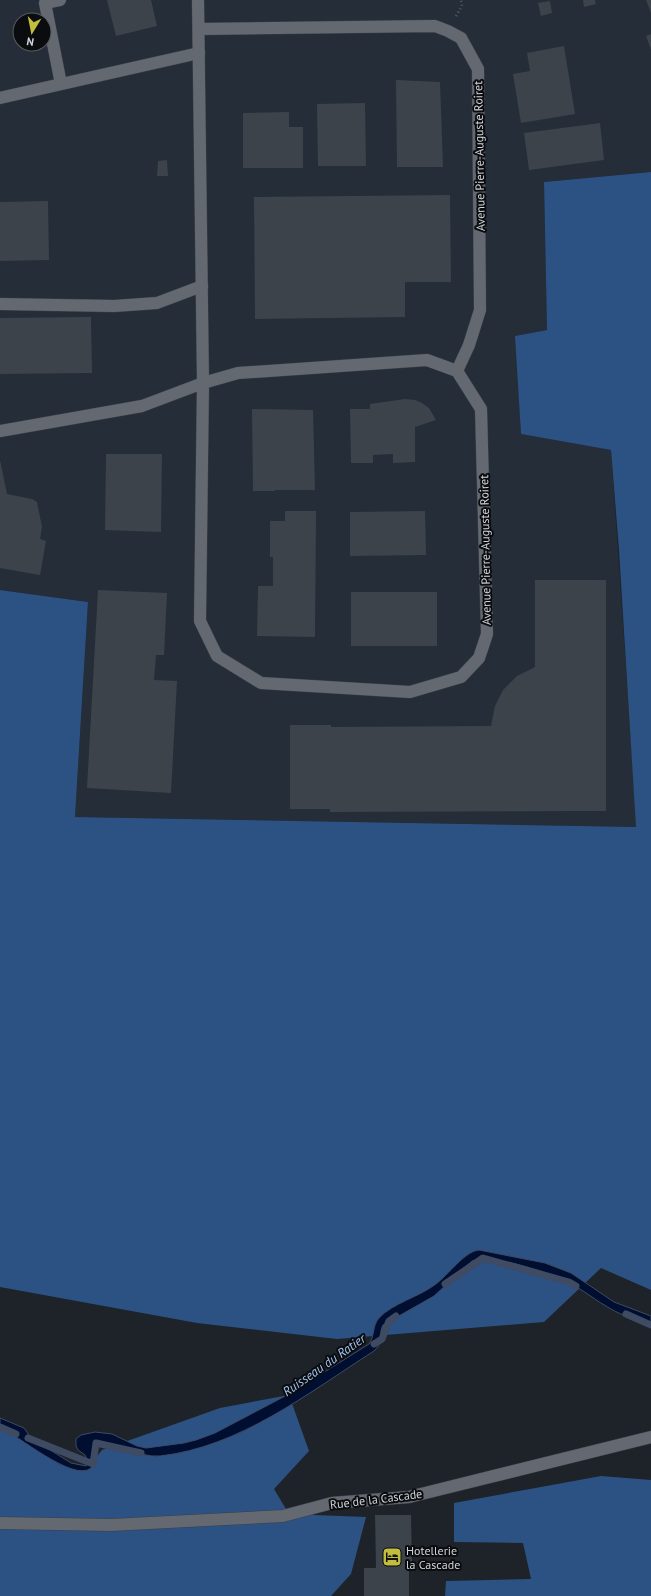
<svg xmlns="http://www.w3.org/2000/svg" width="651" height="1596" viewBox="0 0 651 1596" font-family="'PT Sans',sans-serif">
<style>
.built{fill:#242d38;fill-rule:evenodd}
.forest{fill:#2c5183}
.water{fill:#000f31;stroke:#3f4a63}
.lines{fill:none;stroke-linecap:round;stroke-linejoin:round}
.stream{stroke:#3f4a63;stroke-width:7}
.building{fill:#3d434a}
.lane-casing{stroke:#3c4046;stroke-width:13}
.street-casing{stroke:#3c4046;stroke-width:13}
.path{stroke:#5b5f65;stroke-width:2.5;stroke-dasharray:1 3;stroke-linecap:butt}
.lane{stroke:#646971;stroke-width:12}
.street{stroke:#646971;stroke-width:12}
.labels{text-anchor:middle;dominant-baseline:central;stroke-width:4;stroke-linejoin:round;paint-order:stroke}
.street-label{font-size:12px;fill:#d1d5d9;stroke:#0a0c0f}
.poi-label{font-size:12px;fill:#d1d5d9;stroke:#0a0c0f;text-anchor:start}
.water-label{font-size:13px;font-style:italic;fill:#a2c3f0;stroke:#0a0c0f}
</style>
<rect width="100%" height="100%" fill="#1e2329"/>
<path class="built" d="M 0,0 L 651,0 L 651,172 L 544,182 L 547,330 L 516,336 L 521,434 L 611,450 L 637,827 L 75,817 L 88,602 L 0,590 ZM 20,20 L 44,20 L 44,44 L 20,44 Z"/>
<path class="forest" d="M 651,172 L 651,1290 L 601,1268 L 544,1322 L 337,1339 L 197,1323 L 0,1287 L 0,590 L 88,602 L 75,817 L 636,827 L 619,550 L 611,450 L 521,434 L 515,336 L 547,330 L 544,182 Z
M 289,1395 L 309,1451 L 274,1489 L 289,1514 L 366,1517 L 351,1574 L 331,1596 L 0,1596 L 0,1427 L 61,1465 L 86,1470 L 102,1450 L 220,1408 Z
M 601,1476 L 651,1480 L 651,1596 L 445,1596 L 446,1581 L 531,1579 L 523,1543 L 454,1542 L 454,1503 Z"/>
<path class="water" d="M 479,1250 L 545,1263 L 571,1273 L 614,1302 L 651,1316 L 651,1324 C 638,1320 623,1316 611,1309 C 596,1301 584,1290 569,1283 C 550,1273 491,1253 472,1261 L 434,1296 L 383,1325 C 377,1337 386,1339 374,1351 C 308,1393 240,1447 160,1456 C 136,1458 119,1440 96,1443 L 93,1447 C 93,1453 96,1463 91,1468 C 74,1483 16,1434 0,1427 L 0,1418 L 24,1428 L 31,1438 L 71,1463 L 86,1466 L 88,1462 L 85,1455 L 78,1450 L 76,1446 L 76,1439 L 81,1435 L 95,1432 L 112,1434 L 137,1446 L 146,1448 L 184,1443 L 196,1440 L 215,1433 L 291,1393 L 369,1344 C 375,1336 372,1326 379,1318 C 393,1303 419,1297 436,1284 C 448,1275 465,1251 479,1250 Z"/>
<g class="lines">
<path class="stream" d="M 445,1284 L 483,1258 L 569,1282 L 576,1286
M 626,1314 L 651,1325
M 374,1344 L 382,1339 L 389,1321 L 396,1316
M 0,1427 L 16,1434
M 28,1438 L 93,1464 L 96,1443 L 141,1453"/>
</g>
<path class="building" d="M 107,0 L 151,0 L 157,26 L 116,36 Z
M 583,0 L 595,0 L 596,4 L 584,7 Z
M 646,0 L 651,0 L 651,13 Z
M 550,1 L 552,13 L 541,16 L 538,3 Z
M 651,34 L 651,50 L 646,36 Z
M 564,46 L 575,114 L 521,123 L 513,74 L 530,71 L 527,53 Z
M 396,80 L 440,82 L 443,167 L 397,167 Z
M 365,103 L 366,166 L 318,166 L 317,104 Z
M 289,112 L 289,127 L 303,127 L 303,168 L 243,168 L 243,113 Z
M 600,123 L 604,160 L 529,170 L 524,133 Z
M 167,160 L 168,176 L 157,176 L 158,161 Z
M 450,195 L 451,282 L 405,282 L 405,317 L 255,319 L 254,197 Z
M 48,201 L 49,260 L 0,261 L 0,202 Z
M 91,317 L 92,373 L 0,374 L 0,318 Z
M 405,399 L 415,400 L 422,403 L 429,408 L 436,420 L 415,427 L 415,462 L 393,463 L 393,454 L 373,455 L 373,463 L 351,463 L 350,409 L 370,409 L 370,404 Z
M 252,409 L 313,410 L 315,490 L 275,490 L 275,491 L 253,491 Z
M 106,454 L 162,454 L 161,532 L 105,530 Z
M 0,460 L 7,494 L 32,499 L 37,502 L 42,527 L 40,539 L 46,541 L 40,575 L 0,568 Z
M 285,511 L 316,511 L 315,637 L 257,636 L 258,586 L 273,586 L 273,557 L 270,557 L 270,521 L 285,521 Z
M 425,511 L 426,555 L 350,556 L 350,512 Z
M 535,580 L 606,580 L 606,811 L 330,812 L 330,809 L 290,809 L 290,725 L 331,725 L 331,727 L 491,726 L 495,706 L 503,690 L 517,676 L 535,667 Z
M 98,590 L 167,593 L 164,655 L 156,655 L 154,680 L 177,681 L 171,793 L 87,788 Z
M 351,592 L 437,592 L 437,646 L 351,646 Z
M 375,1515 L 411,1515 L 412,1566 L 409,1566 L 409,1596 L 364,1596 L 364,1568 L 376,1568 Z"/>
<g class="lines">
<g class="lane-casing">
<path id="lane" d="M 60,0 L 45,3 L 61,84
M 0,98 L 199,53
M 0,304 L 114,306 L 157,303 L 202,286"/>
</g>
<g class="street-casing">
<path id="street" d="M 199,29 L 435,26 L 448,31 L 461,38 L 478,69 L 480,310 L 469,345 L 457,371
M 0,431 L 142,406 L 203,383 L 238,373 L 427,360 L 457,371 L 481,409 L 487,634 L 479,658 L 461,677 L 410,692 L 261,683 L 217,656 L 200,621 L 203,383 L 198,0
M 0,1523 L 111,1525 L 283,1516 L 332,1503 L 409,1497 L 651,1437"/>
</g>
<path class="path" d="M 456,16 L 462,6 L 461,0"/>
<use href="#lane" class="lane"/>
<use href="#street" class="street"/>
</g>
<defs>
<g id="hotel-square" transform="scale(1)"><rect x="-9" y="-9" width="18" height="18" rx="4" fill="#c3bd3e" stroke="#0a0c0f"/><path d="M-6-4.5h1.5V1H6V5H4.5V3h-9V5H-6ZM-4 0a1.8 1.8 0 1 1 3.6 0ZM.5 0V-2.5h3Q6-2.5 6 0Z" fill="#111"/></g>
</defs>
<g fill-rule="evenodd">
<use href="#hotel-square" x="392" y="1557"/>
</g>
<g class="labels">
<g class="street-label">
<text transform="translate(479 156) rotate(-91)">Avenue Pierre-Auguste Roiret</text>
<text transform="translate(485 550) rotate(-91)">Avenue Pierre-Auguste Roiret</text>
<text transform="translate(376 1499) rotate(-7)">Rue de la Cascade</text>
</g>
<g class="poi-label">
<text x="406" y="1550">Hotellerie<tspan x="406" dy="14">la Cascade</tspan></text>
</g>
<g class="water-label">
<text transform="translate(324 1365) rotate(-35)">Ruisseau du Ratier</text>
</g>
</g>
<g transform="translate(32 32) rotate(190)"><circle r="19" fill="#0a0c0f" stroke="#5a5c60"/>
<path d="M0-3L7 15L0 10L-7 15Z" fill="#c3bd3e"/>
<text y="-6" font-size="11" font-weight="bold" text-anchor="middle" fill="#d1d5d9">N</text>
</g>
</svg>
